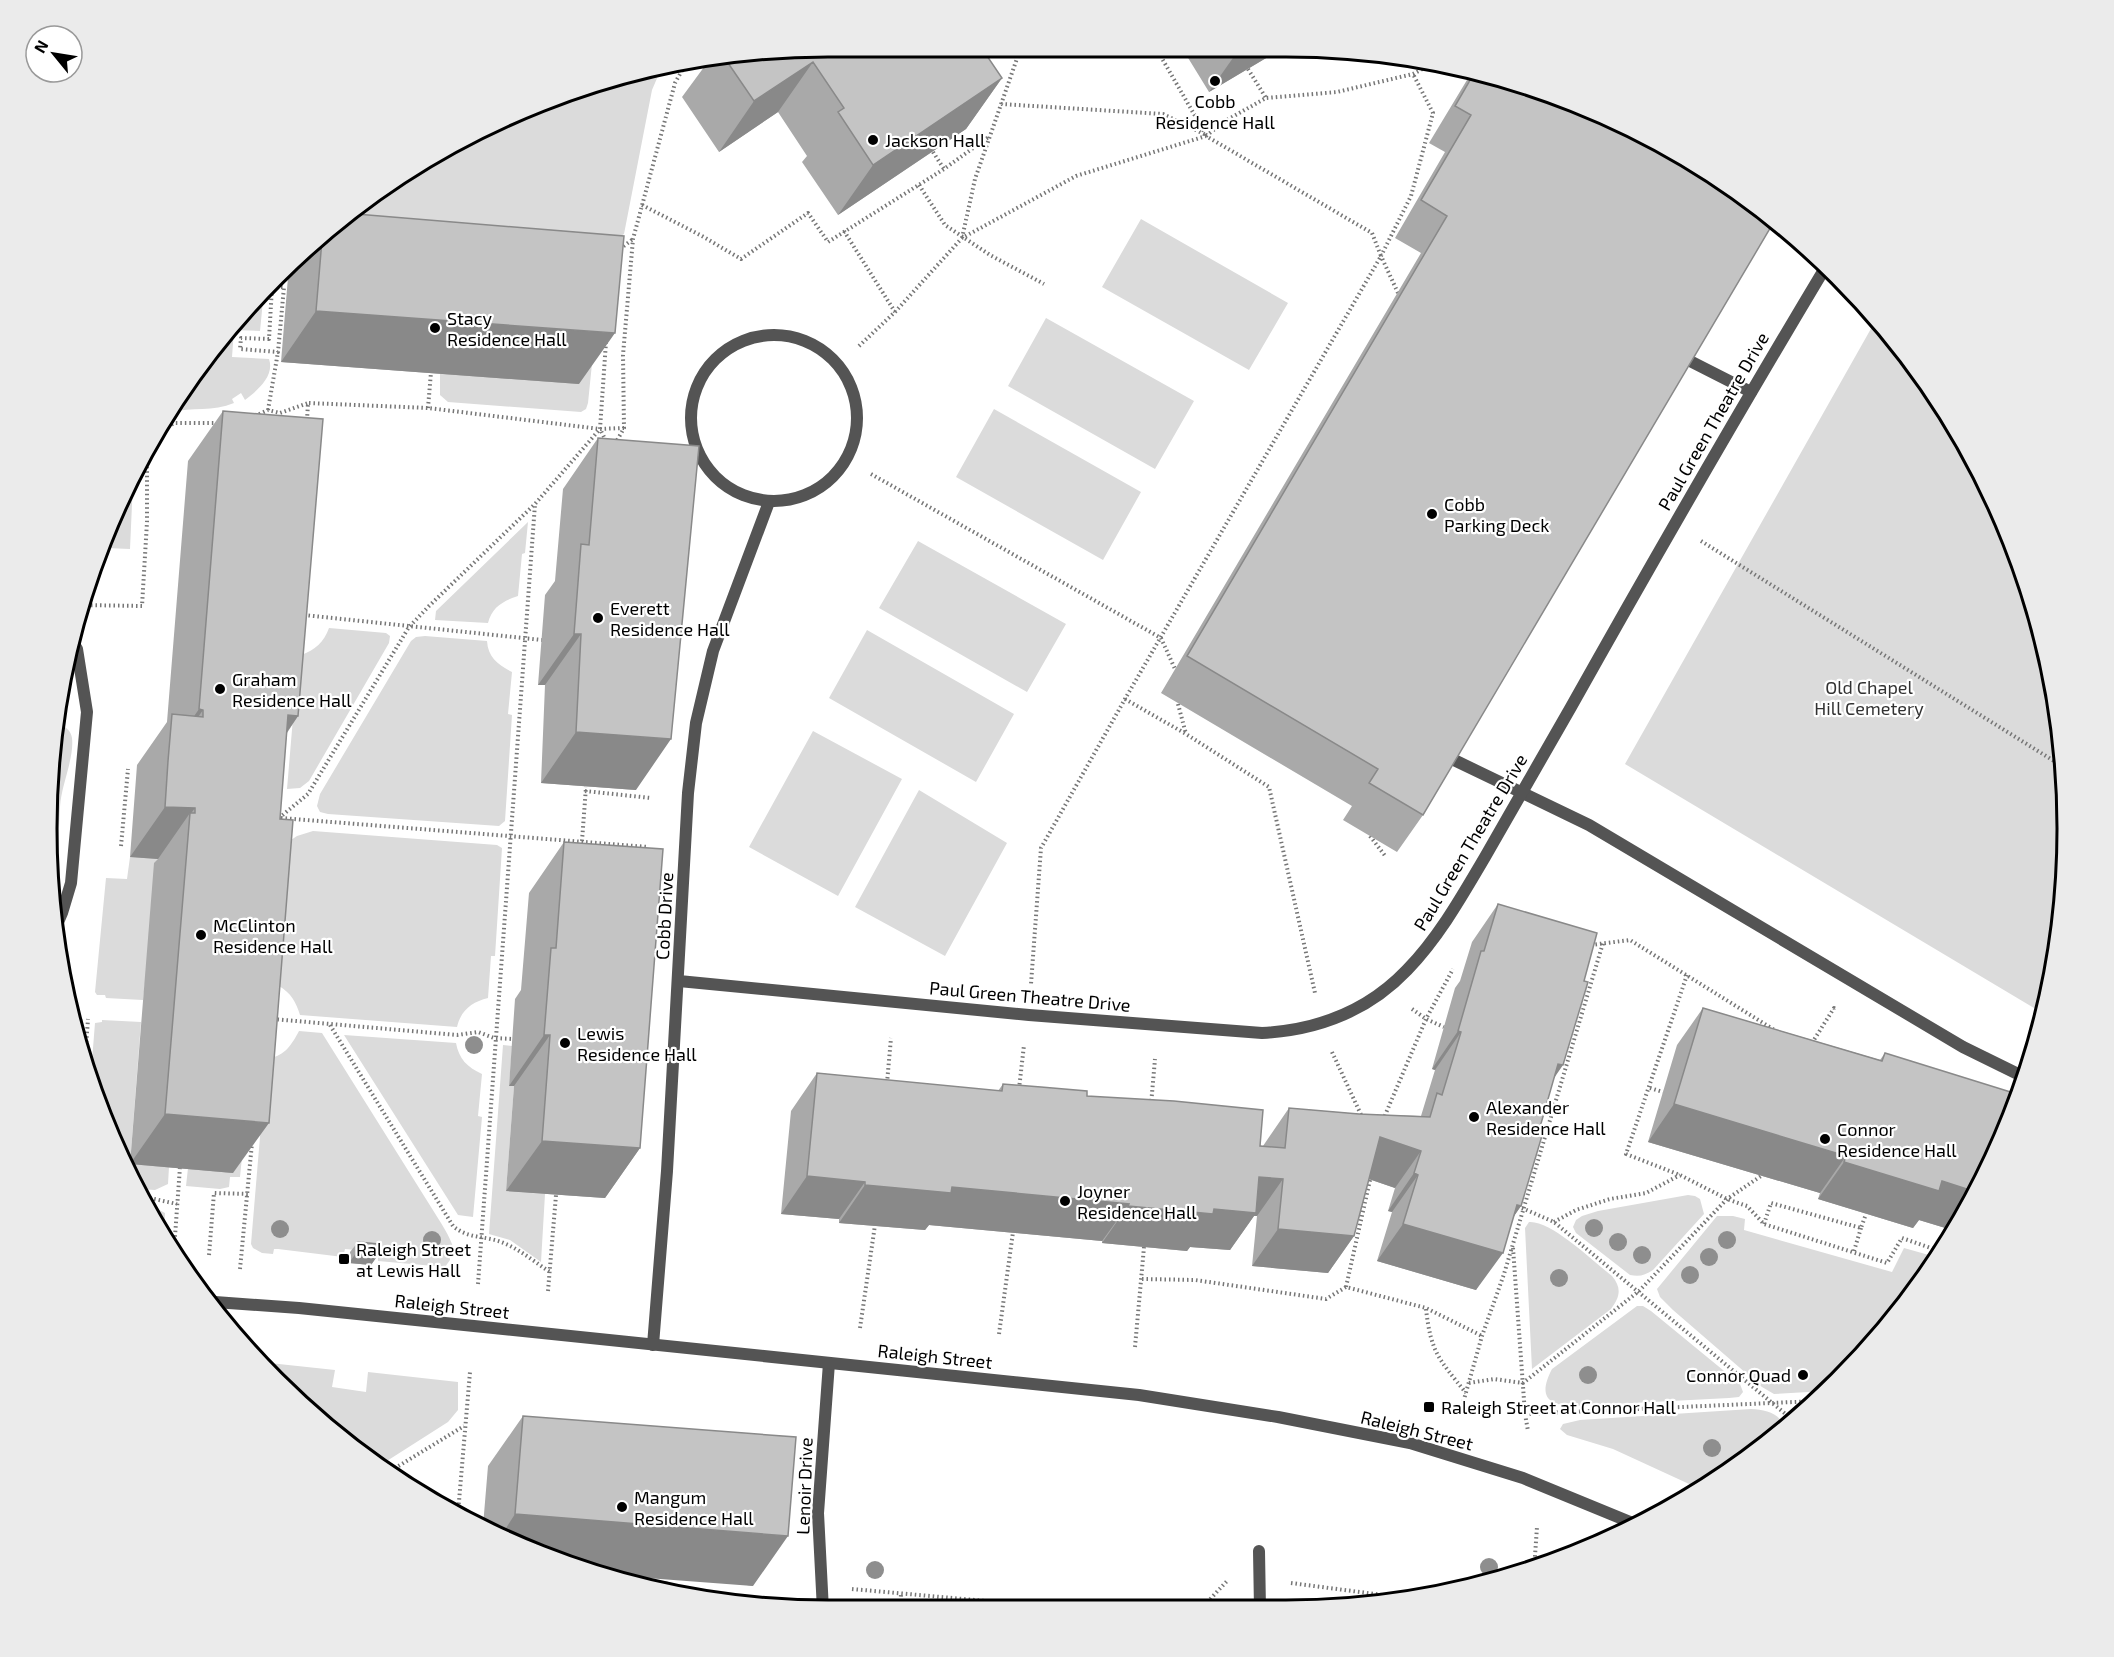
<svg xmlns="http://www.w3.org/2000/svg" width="2114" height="1657" viewBox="0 0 2114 1657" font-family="'Exo 2',sans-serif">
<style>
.green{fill:#dbdbdb}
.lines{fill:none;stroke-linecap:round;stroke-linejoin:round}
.path{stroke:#767676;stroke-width:4;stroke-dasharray:1.5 3;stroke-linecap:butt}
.service{stroke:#545454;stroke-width:12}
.minor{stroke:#545454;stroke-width:12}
.tertiary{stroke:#545454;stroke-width:12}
.tree{fill:#8e8e8e}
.wall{fill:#a9a9a9}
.shaded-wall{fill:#898989}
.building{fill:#c4c4c4;stroke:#898989;stroke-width:1.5}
.poi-dot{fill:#000;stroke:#fff;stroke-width:2}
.labels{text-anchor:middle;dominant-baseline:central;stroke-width:4.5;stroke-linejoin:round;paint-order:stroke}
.poi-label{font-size:18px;fill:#000;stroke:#fff;text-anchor:start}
.street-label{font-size:18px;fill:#000;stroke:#fff}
.park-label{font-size:18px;fill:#323232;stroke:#fff}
.rim{fill:none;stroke:#000;stroke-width:3}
</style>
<rect width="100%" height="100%" fill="#fff"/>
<path class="green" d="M 661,69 L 652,90 L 624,234 L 601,248 L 293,262 L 437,151 L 626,73 Z
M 1141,219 L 1288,303 L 1249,370 L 1102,287 Z
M 264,290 L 260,331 L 234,330 L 232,357 L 269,359 C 275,376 257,391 245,400 L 241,393 L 232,399 L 234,403 C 213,412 192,407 171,412 Z
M 1046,318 L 1194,401 L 1155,469 L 1008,386 Z
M 1877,318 L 1963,437 L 2026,577 L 2061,726 L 2066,879 L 2044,1014 L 1625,764 Z
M 594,344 L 588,403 L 586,409 L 581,412 L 448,402 L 440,395 L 440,373 Z
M 994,409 L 1141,492 L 1103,560 L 956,477 Z
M 133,482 L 130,549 L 106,548 Z
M 528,522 L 525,553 L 522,554 L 518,596 C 503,601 492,607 488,623 L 435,620 L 436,611 Z
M 918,541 L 1066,624 L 1027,692 L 879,608 Z
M 329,628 L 386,633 L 390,636 L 389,643 L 309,781 L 300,788 L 287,789 L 293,718 L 297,718 L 301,655 C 315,650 324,642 329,628 Z
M 867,630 L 1014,714 L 976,782 L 829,698 Z
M 425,636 L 487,641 C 488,657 498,665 512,672 L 508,714 L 512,715 L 505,821 L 499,826 L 328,814 L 320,812 L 317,806 L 320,794 L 411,641 L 416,637 Z
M 60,724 C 66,727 71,731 72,738 C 74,754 65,778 62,793 C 57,813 62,853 52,868 L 47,829 Z
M 813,731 L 902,779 L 838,896 L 749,847 Z
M 919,790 L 1007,843 L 945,956 L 855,907 Z
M 313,831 L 497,845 L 502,848 L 495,956 L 491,956 L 488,998 C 472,1002 461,1010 457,1027 L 300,1015 C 296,1002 291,993 279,986 L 291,840 L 297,836 Z
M 130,857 L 160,859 L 143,1000 L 106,998 L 105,995 L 97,995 L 95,992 L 106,878 L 127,879 Z
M 83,1019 L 81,1050 L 73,1031 L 72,1021 Z
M 102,1020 L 141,1022 L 130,1164 L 169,1167 L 168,1184 L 155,1190 L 139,1189 L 91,1073 L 95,1023 L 102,1022 Z
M 299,1031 L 322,1033 L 441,1223 C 447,1233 453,1243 455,1255 L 450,1255 L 450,1260 L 445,1267 L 378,1261 L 378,1252 L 345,1249 L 343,1257 L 278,1249 L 274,1249 L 273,1254 L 262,1253 L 253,1248 L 251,1244 L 263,1101 L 269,1058 C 285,1056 292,1044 299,1031 Z
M 344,1035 L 456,1043 C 459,1059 467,1067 482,1074 L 478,1116 L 482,1117 L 473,1217 L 458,1215 Z
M 503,1045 L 512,1046 L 509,1086 L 514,1086 L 506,1191 L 545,1194 L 541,1262 L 510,1240 L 489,1234 Z
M 242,1157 L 240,1177 L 230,1177 L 229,1187 L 220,1189 L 186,1186 L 188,1168 Z
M 1688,1195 L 1695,1196 L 1700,1199 L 1704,1214 L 1653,1270 C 1645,1275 1640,1277 1630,1275 L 1576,1233 L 1573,1227 L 1576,1220 L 1582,1216 L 1598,1211 Z
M 144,1202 L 165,1213 L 164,1236 L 152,1221 Z
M 1717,1216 L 1733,1216 L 1745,1219 L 1744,1230 L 1892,1272 L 1904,1248 L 1936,1257 L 1906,1304 L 1825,1391 L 1774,1394 L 1762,1387 L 1673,1310 L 1660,1297 L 1657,1289 Z
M 1529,1222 C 1551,1220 1594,1262 1612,1276 C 1622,1288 1620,1297 1611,1309 L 1532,1369 L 1525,1228 Z
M 1637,1306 L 1643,1306 L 1651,1311 L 1740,1384 L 1743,1392 L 1739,1397 L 1729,1398 L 1575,1406 C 1547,1406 1538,1396 1552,1369 Z
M 260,1362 L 335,1370 L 332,1387 L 366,1392 L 368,1372 L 458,1382 L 458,1410 L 448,1422 L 379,1466 L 361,1451 L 356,1439 L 347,1436 L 342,1436 L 275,1381 Z
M 1751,1409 C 1766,1410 1780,1413 1785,1428 L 1700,1489 L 1613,1449 L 1567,1435 L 1560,1429 L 1563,1424 L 1580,1420 Z"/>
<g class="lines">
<path class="path" d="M 1156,48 L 1206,135
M 1248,69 L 1266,98
M 1001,104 L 1163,114 L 1206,135
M 1206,136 L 1225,121 L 1266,98 L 1337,92 L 1413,74 L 1428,66
M 933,152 L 944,169
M 919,185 L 945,225 L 990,255 L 1044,284
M 642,205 L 702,236 L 741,259 L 808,213 L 828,242 L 944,169 L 990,136
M 844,231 L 895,312
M 962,238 L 975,179 L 1021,47
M 620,249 L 633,239
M 272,287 L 284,287 L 278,352 L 240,349 L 241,338 L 269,339 Z
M 1398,293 L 1381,256 L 1411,196 L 1433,113 L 1413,74
M 859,346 L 895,312 L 962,238 L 1076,176 L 1206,136 L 1372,233 L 1381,256 L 1125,699 L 1041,848 L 1031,984
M 428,408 L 431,372
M 268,410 L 278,352
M 255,416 L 268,410 L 280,413 L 308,403
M 307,420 L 308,403 L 428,408 L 600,429 L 624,428
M 606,441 L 600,429 L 606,342
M 615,444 L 624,428 L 623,355 L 633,239 L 675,83 L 685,65
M 871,474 L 1161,638 L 1175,669
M 1701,541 L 2062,766
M 82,605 L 142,606 L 147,522 L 147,457 L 150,446 L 155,437 L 164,428 L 175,423 L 219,423
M 304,615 L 542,640
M 1125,699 L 1186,734 L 1269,787 L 1315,993
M 1178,704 L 1186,734
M 585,791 L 651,798
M 279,818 L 308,794 L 409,627 L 429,606 L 535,504 L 600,429
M 281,818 L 648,847
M 1370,836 L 1386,857
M 582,841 L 586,787
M 121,846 L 128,769
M 1591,945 L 1630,940 L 1776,1031
M 1687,975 L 1626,1154 L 1680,1175 L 1727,1199 L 1747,1206 L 1764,1224 L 1887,1263 L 1902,1238 L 1939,1251
M 1412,1009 L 1426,1019 L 1444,1027
M 273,1019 L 457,1035 L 478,1032 L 494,1038 L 513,1039
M 330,1025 L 453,1226 C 469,1240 488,1235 506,1244 C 522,1251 536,1263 550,1272
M 1812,1043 L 1834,1008 L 1836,1010
M 1332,1052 L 1363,1119
M 85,1060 L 88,1019
M 887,1083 L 891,1038
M 1650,1088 L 1663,1092
M 1019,1089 L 1024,1045
M 1151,1105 L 1155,1059
M 1383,1120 L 1426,1019 L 1453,969
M 1370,1180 L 1346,1287 L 1426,1308 L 1482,1336
M 141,1196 L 177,1204
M 1522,1208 L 1554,1222 L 1794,1421
M 1554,1222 L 1576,1210 L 1610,1199 L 1646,1193 L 1680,1175
M 1764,1224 L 1771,1203 L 1861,1228 L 1866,1214
M 1513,1248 L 1525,1414 L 1528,1431
M 174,1250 L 180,1167
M 1854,1251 L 1861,1228
M 209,1255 L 214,1193 L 248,1194
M 240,1269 L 252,1143
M 1142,1279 L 1195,1280 L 1326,1299 L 1346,1287
M 478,1284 L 535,504
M 548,1291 L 556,1195
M 1426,1309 C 1431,1353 1439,1359 1466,1393
M 860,1328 L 875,1225
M 999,1334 L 1013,1232
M 1135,1347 L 1144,1247
M 1469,1383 L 1494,1379 L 1523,1383 L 1639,1291 L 1727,1199 L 1761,1176
M 1461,1410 L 1482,1336 L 1504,1274 L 1603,943
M 1525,1414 L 1816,1401
M 387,1473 L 464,1426
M 458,1513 L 470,1372
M 1580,1549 L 1580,1544
M 1534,1570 L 1537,1527
M 1291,1583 L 1398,1597
M 852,1589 L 1086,1610
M 665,1592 L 666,1579
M 1201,1609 L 1227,1581
M 900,1610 L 901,1594"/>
<path class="service" d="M 1688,360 L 1751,392
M 1452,759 L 1589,825 L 1963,1047 L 2024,1077
M 59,920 L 62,913 L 71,883 L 87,712 L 77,649 L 71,639
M 1259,1551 L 1260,1609
M 823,1610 L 818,1513 L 829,1363"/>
<path class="minor" d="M691 418a83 83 0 1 1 166 0a83 83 0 1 1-166 0Z
M 679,981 L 1029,1015 L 1262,1033 C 1318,1030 1367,1012 1407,970 C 1439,937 1462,896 1485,857 C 1514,807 1542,757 1571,707 C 1654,559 1738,413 1825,268
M 653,1345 L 667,1171 L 688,793 L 696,723 L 713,651 L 769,502"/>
<path class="tertiary" d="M 215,1302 L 299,1308 L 474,1326 L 1139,1395 L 1278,1417 L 1410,1443 L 1523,1478 L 1635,1524"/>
</g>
<g class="tree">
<circle cx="474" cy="1045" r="9"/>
<circle cx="1594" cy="1228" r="9"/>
<circle cx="280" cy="1229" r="9"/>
<circle cx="432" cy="1240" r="9"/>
<circle cx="1727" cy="1240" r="9"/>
<circle cx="1618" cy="1242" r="9"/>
<circle cx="1642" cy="1255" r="9"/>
<circle cx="1709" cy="1257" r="9"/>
<circle cx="1690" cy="1275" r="9"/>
<circle cx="1559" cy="1278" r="9"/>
<circle cx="1588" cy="1375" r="9"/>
<circle cx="1712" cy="1448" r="9"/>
<circle cx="1489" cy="1567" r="9"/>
<circle cx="875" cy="1570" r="9"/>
</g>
<path class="wall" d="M 828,46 L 1002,78 L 966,129 L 838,215 L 802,162 L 807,156 L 778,112 L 719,152 L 682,97 L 707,63 Z
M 1182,48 L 1283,48 L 1209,92 Z
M 1470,75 L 1537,88 L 1423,815 L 1397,852 L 1343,820 L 1352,806 L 1161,693 L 1421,253 L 1395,238 L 1445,152 L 1429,143 Z
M 356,214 L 579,384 L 281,362 L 289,265 Z
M 223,411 L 298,716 L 287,733 L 233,1173 L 130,1164 L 154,863 L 158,859 L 130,857 L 137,765 L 167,722 L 188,461 Z
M 598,438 L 636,790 L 541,783 L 545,685 L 538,685 L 545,595 L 555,581 L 563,489 Z
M 564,842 L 640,1148 L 605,1198 L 506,1191 L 514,1086 L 509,1086 L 515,999 L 521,990 L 529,893 Z
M 1498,904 L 1554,1078 L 1540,1127 L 1521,1206 L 1513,1217 L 1476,1290 L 1377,1261 L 1392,1212 L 1388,1211 L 1395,1188 L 1369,1179 L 1354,1236 L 1328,1273 L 1252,1266 L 1257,1216 L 1254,1216 L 1230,1250 L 1190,1247 L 1187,1251 L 1102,1243 L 1102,1241 L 929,1225 L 925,1230 L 839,1223 L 839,1219 L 781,1214 L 791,1111 L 817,1073 L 998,1091 L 1003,1084 L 1087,1096 L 1263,1146 L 1289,1108 L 1359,1114 L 1421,1116 L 1435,1070 L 1432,1069 L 1455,988 L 1460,981 L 1472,942 Z
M 1703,1008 L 1880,1060 L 1885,1053 L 1987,1174 L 1952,1230 L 1919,1220 L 1913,1228 L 1818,1199 L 1820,1193 L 1648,1142 L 1677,1045 Z
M 358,1242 L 378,1255 L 371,1265 L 349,1263 L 350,1252 Z
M 523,1416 L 753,1586 L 529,1551 L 483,1526 L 488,1466 Z"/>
<path class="shaded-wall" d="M 1247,48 L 1283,48 L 1209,92 L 1235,55 Z
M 813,62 L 778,112 L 719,152 L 754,101 Z
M 1002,78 L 966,129 L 838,215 L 873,165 Z
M 316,311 L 615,333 L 579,384 L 281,362 Z
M 574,634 L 581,634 L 545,685 L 538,685 Z
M 199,709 L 203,710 L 168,760 L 169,753 Z
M 288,715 L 298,716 L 263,767 Z
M 576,732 L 671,739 L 636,790 L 541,783 Z
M 165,807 L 195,808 L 189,816 L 190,813 L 158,859 L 130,857 Z
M 1458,1031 L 1461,1032 L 1435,1070 L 1432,1069 Z
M 544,1035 L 550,1035 L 514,1086 L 509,1086 Z
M 1558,1064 L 1563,1065 L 1537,1103 Z
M 1674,1104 L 1846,1156 L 1820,1193 L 1648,1142 Z
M 165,1114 L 269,1123 L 233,1173 L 130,1164 Z
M 1380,1137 L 1421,1151 L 1395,1188 L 1354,1174 Z
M 542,1141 L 640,1148 L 605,1198 L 506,1191 Z
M 1844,1162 L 1942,1181 L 1976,1192 L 1952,1230 L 1919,1220 L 1913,1228 L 1818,1199 Z
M 1414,1173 L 1418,1175 L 1392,1212 L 1388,1211 Z
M 807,1176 L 865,1182 L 839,1219 L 781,1214 Z
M 1259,1177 L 1283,1179 L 1257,1216 L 1254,1216 L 1230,1250 L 1190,1247 L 1187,1251 L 1102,1243 L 1128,1206 L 1214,1209 Z
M 865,1185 L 952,1187 L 1129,1204 L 1102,1241 L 929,1225 L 925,1230 L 839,1223 Z
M 1517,1205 L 1521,1206 L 1495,1244 Z
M 1403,1224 L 1503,1253 L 1476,1290 L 1377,1261 Z
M 1278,1229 L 1354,1236 L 1328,1273 L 1252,1266 Z
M 356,1253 L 378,1255 L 371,1265 L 349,1263 Z
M 515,1514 L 788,1536 L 753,1586 L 607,1575 L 529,1551 L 501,1536 Z"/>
<path class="building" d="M 828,46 L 981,47 L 1002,78 L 873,165 L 838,112 L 844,108 L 813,62 L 754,101 L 726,60 Z
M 1230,48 L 1247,48 L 1235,55 Z
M 1473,75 L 1537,88 L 1676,151 L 1762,208 L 1775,220 L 1423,815 L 1369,783 L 1378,769 L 1187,656 L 1447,216 L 1421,200 L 1471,115 L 1455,106 Z
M 356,214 L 624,236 L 615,333 L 316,311 L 322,240 Z
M 223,411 L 323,419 L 298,716 L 288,715 L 280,819 L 293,820 L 269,1123 L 165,1114 L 190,813 L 195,813 L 195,808 L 165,807 L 168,761 L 172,714 L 203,717 L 203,710 L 199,709 Z
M 598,438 L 699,446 L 671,739 L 576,732 L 581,634 L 574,634 L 581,544 L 589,545 Z
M 564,842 L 663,849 L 640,1148 L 542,1141 L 550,1035 L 544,1035 L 551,948 L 556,948 Z
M 1498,904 L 1597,933 L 1584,981 L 1588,982 L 1563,1065 L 1558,1064 L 1540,1127 L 1544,1129 L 1533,1166 L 1521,1206 L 1517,1205 L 1503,1253 L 1403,1224 L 1418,1175 L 1414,1173 L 1421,1151 L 1380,1137 L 1354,1236 L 1278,1229 L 1283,1179 L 1259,1177 L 1256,1213 L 1214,1209 L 1213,1214 L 1128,1206 L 1129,1204 L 952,1187 L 951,1193 L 865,1185 L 865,1182 L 807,1176 L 817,1073 L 1002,1091 L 1003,1084 L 1041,1087 L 1087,1091 L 1087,1096 L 1174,1101 L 1263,1110 L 1260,1146 L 1285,1148 L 1289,1108 L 1359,1114 L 1430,1117 L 1437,1093 L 1442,1095 L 1461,1032 L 1458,1031 L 1481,951 L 1484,951 Z
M 1703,1008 L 1882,1061 L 1885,1053 L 2017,1094 L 1987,1174 L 1976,1192 L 1942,1181 L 1939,1191 L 1844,1162 L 1846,1156 L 1674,1104 Z
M 358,1242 L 378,1244 L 378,1255 L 356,1253 Z
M 523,1416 L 796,1437 L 788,1536 L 515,1514 Z"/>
<g class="poi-dot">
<circle cx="1215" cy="81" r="6"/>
<circle cx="873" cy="140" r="6"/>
<circle cx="435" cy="328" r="6"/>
<circle cx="1432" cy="514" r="6"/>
<circle cx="598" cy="618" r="6"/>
<circle cx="220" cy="689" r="6"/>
<circle cx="201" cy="935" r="6"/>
<circle cx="565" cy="1043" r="6"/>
<circle cx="1474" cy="1117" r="6"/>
<circle cx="1825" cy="1139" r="6"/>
<circle cx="1065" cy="1201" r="6"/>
<rect x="338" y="1253" width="12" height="12" rx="3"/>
<circle cx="1803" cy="1375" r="6"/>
<rect x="1423" y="1401" width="12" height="12" rx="3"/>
<circle cx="622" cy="1507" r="6"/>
</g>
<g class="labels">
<g class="poi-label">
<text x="1215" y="101" text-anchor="middle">Cobb<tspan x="1215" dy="21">Residence Hall</tspan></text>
<text x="885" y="140">Jackson Hall</text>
<text x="447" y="318">Stacy<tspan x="447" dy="21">Residence Hall</tspan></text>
<text x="1444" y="504">Cobb<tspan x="1444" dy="21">Parking Deck</tspan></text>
<text x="610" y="608">Everett<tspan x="610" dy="21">Residence Hall</tspan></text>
<text x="232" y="679">Graham<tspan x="232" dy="21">Residence Hall</tspan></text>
<text x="213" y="925">McClinton<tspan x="213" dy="21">Residence Hall</tspan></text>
<text x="577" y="1033">Lewis<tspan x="577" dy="21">Residence Hall</tspan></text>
<text x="1486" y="1107">Alexander<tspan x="1486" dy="21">Residence Hall</tspan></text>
<text x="1837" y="1129">Connor<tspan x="1837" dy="21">Residence Hall</tspan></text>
<text x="1077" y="1191">Joyner<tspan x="1077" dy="21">Residence Hall</tspan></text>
<text x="356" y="1249">Raleigh Street<tspan x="356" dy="21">at Lewis Hall</tspan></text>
<text x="1791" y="1375" text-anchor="end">Connor Quad</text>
<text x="1441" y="1407">Raleigh Street at Connor Hall</text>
<text x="634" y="1497">Mangum<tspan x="634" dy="21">Residence Hall</tspan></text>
</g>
<g class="street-label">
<text transform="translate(1713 421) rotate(-60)">Paul Green Theatre Drive</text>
<text transform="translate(1470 842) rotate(-59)">Paul Green Theatre Drive</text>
<text transform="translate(664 916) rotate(-87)">Cobb Drive</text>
<text transform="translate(1030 996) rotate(5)">Paul Green Theatre Drive</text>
<text transform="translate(452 1306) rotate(6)">Raleigh Street</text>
<text transform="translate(935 1356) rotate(6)">Raleigh Street</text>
<text transform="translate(1417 1430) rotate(14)">Raleigh Street</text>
<text transform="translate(804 1486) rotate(-88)">Lenoir Drive</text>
</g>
<g class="park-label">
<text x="1869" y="687">Old Chapel<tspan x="1869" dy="21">Hill Cemetery</tspan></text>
</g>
</g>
<path d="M0 0H2114V1657H0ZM828 57H1286A771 771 0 0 1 2057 828V829A771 771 0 0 1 1286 1600H828A771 771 0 0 1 57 829V828A771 771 0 0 1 828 57Z" fill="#ebebeb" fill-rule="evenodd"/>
<path class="rim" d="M828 57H1286A771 771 0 0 1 2057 828V829A771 771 0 0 1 1286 1600H828A771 771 0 0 1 57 829V828A771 771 0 0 1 828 57Z"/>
<g transform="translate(54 54) rotate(300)"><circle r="28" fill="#ffffff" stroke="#999999" stroke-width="1.5"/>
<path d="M0-4.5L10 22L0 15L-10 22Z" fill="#000000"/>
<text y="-9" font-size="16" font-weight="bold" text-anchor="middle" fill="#000000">N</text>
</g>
</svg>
